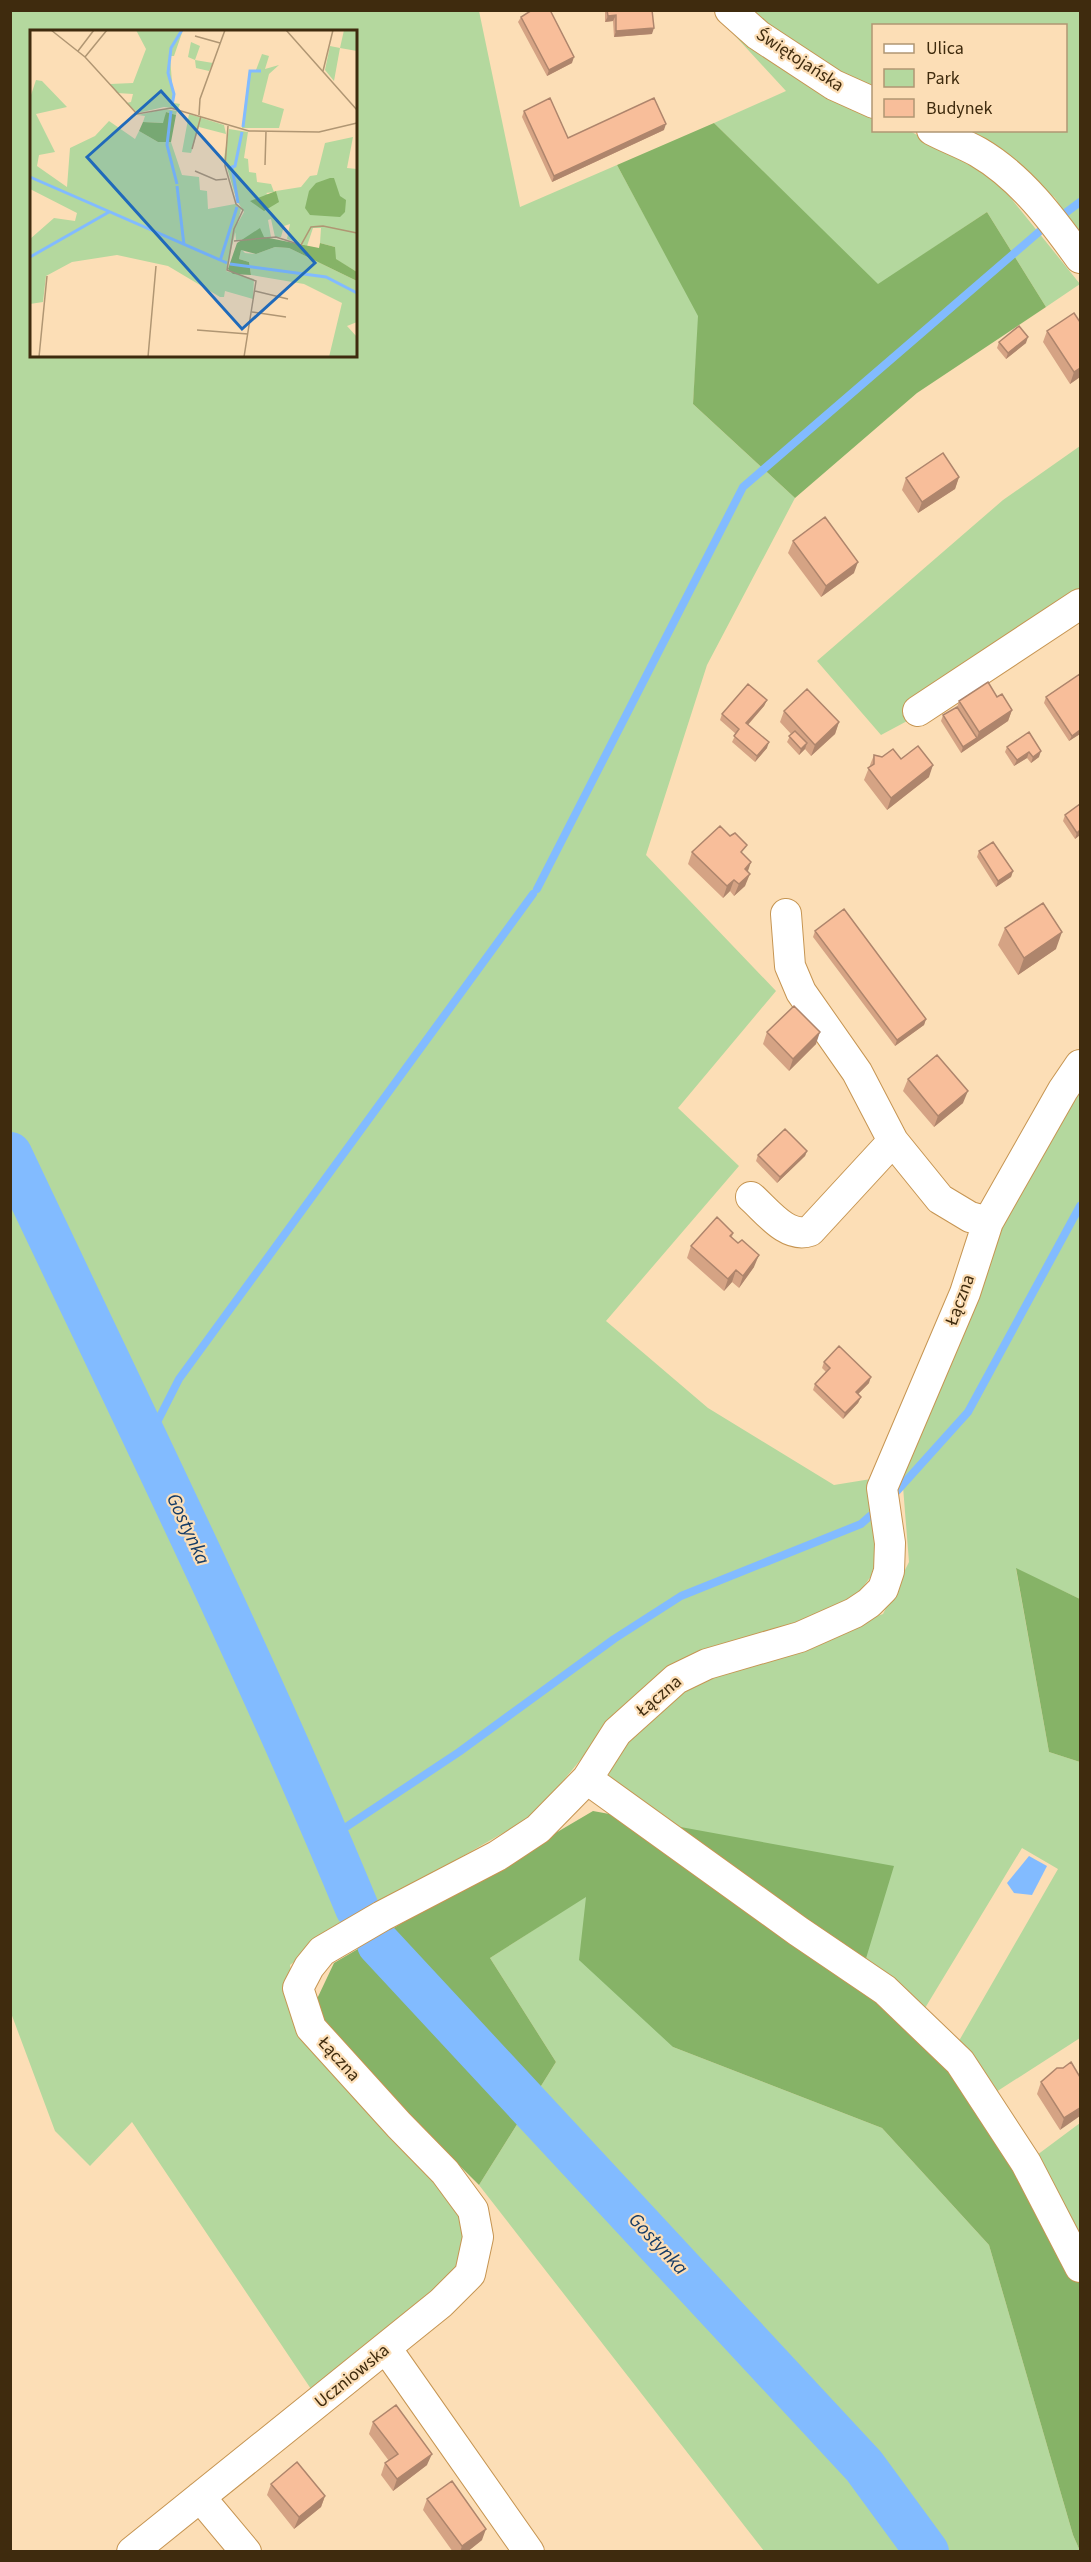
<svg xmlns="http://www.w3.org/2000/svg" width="1091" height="2562" viewBox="0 0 1091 2562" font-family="'Source Sans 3',sans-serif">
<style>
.green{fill:#b4d89e;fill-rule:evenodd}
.forest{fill:#86b367}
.water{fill:#82bbff}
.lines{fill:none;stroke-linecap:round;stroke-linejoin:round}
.stream{stroke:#82bbff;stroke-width:8}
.river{stroke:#82bbff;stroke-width:44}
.minor-casing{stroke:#c69552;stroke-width:32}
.minor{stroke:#fff;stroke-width:30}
.wall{fill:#d5a384}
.shaded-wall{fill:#ae856c}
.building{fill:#f8be9a;stroke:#ae856c;stroke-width:1.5}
.labels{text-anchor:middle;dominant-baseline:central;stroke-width:4.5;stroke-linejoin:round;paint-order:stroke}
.street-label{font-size:18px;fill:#3f2b0e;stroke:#fcdeb6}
.water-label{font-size:20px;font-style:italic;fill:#153b66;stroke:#fcdeb6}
.inset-river{fill:none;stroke:#82bbff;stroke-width:3}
.inset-road{fill:none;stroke:#b09673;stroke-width:1.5}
.view{fill:#206aba;fill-opacity:0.15;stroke:#206aba;stroke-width:3}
.inset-edge{fill:none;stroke:#3f2b0e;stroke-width:3}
</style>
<rect width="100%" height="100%" fill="#fcdeb6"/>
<path class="green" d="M 11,11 L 479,11 L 520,207 L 617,165 L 699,316 L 693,404 L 795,498 L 707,665 L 646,855 L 776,991 L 678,1108 L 739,1166 L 606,1321 L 708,1408 L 834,1485 L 871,1479 L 878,1567 L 854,1599 L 600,1736 L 536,1814 L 341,1926 L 290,1965 L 296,2014 L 457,2200 L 470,2245 L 459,2276 L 313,2392 L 132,2122 L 90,2166 L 55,2131 L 11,2013 ZM 32,32 L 356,32 L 356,356 L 32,356 Z
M 742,11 L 1080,11 L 1080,237 L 1055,198 L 1001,153 L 956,131 L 1066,130 L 1066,26 L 874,26 L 873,89 L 812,59 Z
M 727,27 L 873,110 L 874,130 L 910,131 L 997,181 L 1080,284 L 1046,307 L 987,212 L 878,285 L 714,123 L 786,91 Z
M 1080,446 L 1080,617 L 937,705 L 881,735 L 817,661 L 1003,500 Z
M 1080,1086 L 1080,1599 L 1016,1569 L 1049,1752 L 1080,1762 L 1080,2038 L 996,2092 L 956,2046 L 1058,1869 L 1022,1848 L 919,2018 L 661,1824 L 607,1779 L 620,1745 L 690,1680 L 883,1614 L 909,1562 L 902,1474 L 999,1217 Z
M 586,1896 L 673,2047 L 882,2128 L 989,2245 L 1073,2535 L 1080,2551 L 764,2551 L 479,2185 L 556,2062 L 490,1958 Z
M 1080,2123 L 1080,2240 L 1033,2158 Z"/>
<path class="forest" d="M 714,123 L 878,284 L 987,212 L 1046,307 L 917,393 L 795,498 L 693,404 L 698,316 L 617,165 Z
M 1016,1568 L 1080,1599 L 1080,1762 L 1049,1752 Z
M 593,1811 L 894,1866 L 864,1965 L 919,2018 L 1080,2240 L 1080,2551 L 1073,2535 L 989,2245 L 882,2128 L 673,2047 L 579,1960 L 586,1897 L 490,1958 L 556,2062 L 479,2185 L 333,2039 L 316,2001 L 334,1963 Z"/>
<path class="water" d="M 1029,1856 L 1047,1866 L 1032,1895 L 1014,1893 L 1007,1883 Z"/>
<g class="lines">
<path class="stream" d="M 1064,214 L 1080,202
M 537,889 L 743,487 L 1040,231
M 147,1442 L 179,1379 L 533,894
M 896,1492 L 968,1412 L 1080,1206
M 328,1839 L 459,1752 L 614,1639 L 681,1596 L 861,1524 L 870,1516"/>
<path class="river" d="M 10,1154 C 128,1404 251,1652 357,1908
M 379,1944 L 864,2466 L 927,2552"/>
<g class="minor-casing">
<path id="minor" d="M 730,10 L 758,35 L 834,85 L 874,103
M 932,130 C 947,138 964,144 978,152 C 1021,177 1052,219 1080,258
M 918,711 L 1080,604
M 786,914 L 790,966 L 801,992 L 857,1072 L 893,1141 L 940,1199 L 970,1217 L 988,1222
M 751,1197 C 767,1211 787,1239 810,1231 L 893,1141
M 587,1779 L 798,1931 L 885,1990 L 960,2062 L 1026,2163 L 1080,2267
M 386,2348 L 529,2552
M 200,2497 L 246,2552
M 132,2552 L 441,2303 L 470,2274 L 478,2237 L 473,2210 L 445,2172 L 399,2125 L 311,2028 L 298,1988 L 309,1967 L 322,1951 L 382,1916 L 497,1856 L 538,1829 L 587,1779 L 617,1732 L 676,1679 L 707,1664 L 800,1637 L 854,1613 L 869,1603 L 883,1589 L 889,1571 L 890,1543 L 882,1488 L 965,1293 L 988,1222 L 1063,1090 L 1080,1065"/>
</g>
<use href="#minor" class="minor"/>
</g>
<path class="wall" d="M 605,10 L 652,10 L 652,34 L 614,37 L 613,21 L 605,22 Z
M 550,11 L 572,63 L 547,76 L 518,22 L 521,17 Z
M 524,111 L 568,138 L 664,130 L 552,182 L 522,117 Z
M 1080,322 L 1080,377 L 1070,384 L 1043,342 L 1047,331 Z
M 999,342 L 1026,343 L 1006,359 L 997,348 Z
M 959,477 L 955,489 L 918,513 L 902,490 L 906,478 Z
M 793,541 L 854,573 L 821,597 L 788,553 Z
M 1080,674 L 1080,734 L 1069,741 L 1044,703 L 1046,697 Z
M 997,697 L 1012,710 L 1008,721 L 961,753 L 941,721 L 943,715 L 957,707 L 959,701 Z
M 767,700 L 764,706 L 748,725 L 767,748 L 755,762 L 732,742 L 736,734 L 720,720 L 722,714 Z
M 784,711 L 839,722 L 835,734 L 811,756 L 805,749 L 799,755 L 787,742 L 791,734 L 780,722 Z
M 1029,732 L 1039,757 L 1031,763 L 1027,758 L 1014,766 L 1005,752 L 1007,747 Z
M 874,755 L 901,759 L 929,777 L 887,810 L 864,780 Z
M 1080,804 L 1080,835 L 1075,839 L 1063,821 L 1065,815 Z
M 979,851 L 1013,871 L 1011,877 L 996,887 L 977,857 Z
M 692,852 L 744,854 L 748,872 L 745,886 L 734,896 L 730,891 L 723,898 L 688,864 Z
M 1005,928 L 1056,949 L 1018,975 L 998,945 Z
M 815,931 L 926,1019 L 924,1025 L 895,1046 L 813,937 Z
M 767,1032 L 816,1044 L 789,1071 L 763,1044 Z
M 908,1079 L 963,1103 L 934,1127 L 903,1091 Z
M 807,1151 L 805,1156 L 777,1183 L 756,1161 L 758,1155 Z
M 733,1233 L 732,1237 L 754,1267 L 739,1288 L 732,1282 L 724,1291 L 687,1258 L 691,1246 Z
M 824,1362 L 869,1383 L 858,1394 L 861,1397 L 858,1403 L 843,1419 L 813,1390 L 815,1384 L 826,1372 L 822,1368 Z
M 1080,2077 L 1060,2130 L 1037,2094 L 1041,2082 Z
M 373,2422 L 427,2465 L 393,2491 L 381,2475 L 385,2463 L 389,2461 L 369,2434 Z
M 271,2484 L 325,2496 L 321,2507 L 294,2529 L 267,2495 Z
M 427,2499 L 482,2540 L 467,2552 L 453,2552 L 423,2510 Z"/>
<path class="shaded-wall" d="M 616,15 L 613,21 L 605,22 L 608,16 Z
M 654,28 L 652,34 L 614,37 L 616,31 Z
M 574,57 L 572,63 L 547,76 L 549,70 Z
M 666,124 L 664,130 L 552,182 L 554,176 Z
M 1028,337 L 1026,343 L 1006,359 L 1008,353 Z
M 1080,368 L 1080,377 L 1070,384 L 1074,372 Z
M 959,477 L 955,489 L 918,513 L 922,502 Z
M 858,562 L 854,573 L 821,597 L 826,586 Z
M 767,700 L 764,706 L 744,729 L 746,723 Z
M 1012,710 L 1008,721 L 961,753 L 963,747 L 977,738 L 979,732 Z
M 839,722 L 835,734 L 811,756 L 815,745 Z
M 1080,730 L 1080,734 L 1069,741 L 1072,736 Z
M 769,742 L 767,748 L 755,762 L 757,756 Z
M 807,743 L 805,749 L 799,755 L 801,749 Z
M 1041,751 L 1039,757 L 1031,763 L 1033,757 Z
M 1029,752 L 1027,758 L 1014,766 L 1017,760 Z
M 933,765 L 929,777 L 887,810 L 891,798 Z
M 1080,830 L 1080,835 L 1075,839 L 1077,833 Z
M 751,862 L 747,874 L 745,869 Z
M 1013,871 L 1011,877 L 996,887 L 998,881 Z
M 750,874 L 745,886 L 734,896 L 739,884 Z
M 734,880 L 730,891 L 723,898 L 727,886 Z
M 1062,932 L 1056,949 L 1018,975 L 1024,958 Z
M 926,1019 L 924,1025 L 895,1046 L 897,1040 Z
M 820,1032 L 816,1044 L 789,1071 L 793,1059 Z
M 968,1091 L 963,1103 L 934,1127 L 938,1116 Z
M 807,1151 L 805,1156 L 777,1183 L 780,1177 Z
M 759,1255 L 754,1267 L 739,1288 L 743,1276 Z
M 736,1270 L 732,1282 L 724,1291 L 728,1279 Z
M 871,1377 L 869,1383 L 854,1398 L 856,1392 Z
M 861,1397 L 858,1403 L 843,1419 L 845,1413 Z
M 1080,2108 L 1080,2116 L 1060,2130 L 1064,2118 Z
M 432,2454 L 427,2465 L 393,2491 L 397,2479 Z
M 325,2496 L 321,2507 L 294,2529 L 299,2517 Z
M 486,2529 L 482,2540 L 467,2552 L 460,2552 L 462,2546 Z"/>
<path class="building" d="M 532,10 L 550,10 L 574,57 L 549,70 L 521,17 Z
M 607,10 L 652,10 L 654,28 L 616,31 L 616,15 L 608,16 Z
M 550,98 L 568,138 L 654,98 L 666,124 L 554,176 L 524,111 Z
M 1074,313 L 1080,322 L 1080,368 L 1074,372 L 1047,331 Z
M 1019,326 L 1028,337 L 1008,353 L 999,342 Z
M 943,453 L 959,477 L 922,502 L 906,478 Z
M 825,517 L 858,562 L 826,586 L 793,541 Z
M 1080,674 L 1080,730 L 1072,736 L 1046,697 Z
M 988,682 L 997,697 L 1002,694 L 1012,710 L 979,732 L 959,701 Z
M 748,684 L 767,700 L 746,723 L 769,742 L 757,756 L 734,736 L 739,729 L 722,714 Z
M 807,689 L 839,722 L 815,745 L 784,711 Z
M 957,707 L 977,738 L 963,747 L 943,715 Z
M 795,731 L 807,743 L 801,749 L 789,736 Z
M 1029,732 L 1041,751 L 1033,757 L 1029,752 L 1017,760 L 1007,747 Z
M 918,746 L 933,765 L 891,798 L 868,768 L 874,764 L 874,755 L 882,757 L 893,749 L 901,759 Z
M 1080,804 L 1080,830 L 1077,833 L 1065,815 Z
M 720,826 L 730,836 L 735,833 L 747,845 L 741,852 L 751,862 L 745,869 L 750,874 L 739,884 L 734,880 L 727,886 L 692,852 Z
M 993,842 L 1013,871 L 998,881 L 979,851 Z
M 1043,903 L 1062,932 L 1024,958 L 1005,928 Z
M 844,909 L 926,1019 L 897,1040 L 815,931 Z
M 794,1006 L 820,1032 L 793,1059 L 767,1032 Z
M 937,1055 L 968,1091 L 938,1116 L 908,1079 Z
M 785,1129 L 807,1151 L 780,1177 L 758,1155 Z
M 717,1217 L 733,1233 L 730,1236 L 738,1243 L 742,1240 L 759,1255 L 743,1276 L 736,1270 L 728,1279 L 691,1246 Z
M 839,1346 L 871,1377 L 856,1392 L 861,1397 L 845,1413 L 815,1384 L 830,1368 L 824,1362 Z
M 1071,2062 L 1080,2077 L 1080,2108 L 1064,2118 L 1041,2082 L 1057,2068 L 1063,2068 Z
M 396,2405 L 432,2454 L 397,2479 L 385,2463 L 398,2454 L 373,2422 Z
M 297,2462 L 325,2496 L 299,2517 L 271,2484 Z
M 452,2481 L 486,2529 L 462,2546 L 427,2499 Z"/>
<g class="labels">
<g class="street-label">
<text transform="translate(800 60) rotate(33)">Świętojańska</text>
<text transform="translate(960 1300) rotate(-69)">Łączna</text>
<text transform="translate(659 1696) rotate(-40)">Łączna</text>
<text transform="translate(339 2059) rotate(48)">Łączna</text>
<text transform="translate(352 2376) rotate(-39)">Uczniowska</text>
</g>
<g class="water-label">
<text transform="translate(188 1529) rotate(65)">Gostynka</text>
<text transform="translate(658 2244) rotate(47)">Gostynka</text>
</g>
</g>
<g transform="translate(30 30)">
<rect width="327" height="327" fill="#fcdeb6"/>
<path d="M 106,0 L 153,0 L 144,26 L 140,26 L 143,66 L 144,73 L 150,74 L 148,79 L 134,77 L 108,83 L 96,73 L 101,72 L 103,64 L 87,63 L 80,54 L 103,53 L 116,19 ZM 314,0 L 327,0 L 327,21 L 310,18 L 304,51 L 295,40 L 300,16 L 310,18 ZM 161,12 L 170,16 L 165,30 L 183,33 L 179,41 L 166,38 L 165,30 L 158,27 ZM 232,24 L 239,26 L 235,39 L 249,35 L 239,44 L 232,72 L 254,79 L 249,98 L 212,98 L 219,41 L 226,40 ZM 6,50 L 12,51 L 37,77 L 6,84 L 25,122 L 9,125 L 7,136 L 37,157 L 40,118 L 65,106 L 79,91 L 105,109 L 109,101 L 128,112 L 141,112 L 152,145 L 169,147 L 170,160 L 177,161 L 178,179 L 205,174 L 211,179 L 196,241 L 224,249 L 223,269 L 195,261 L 194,267 L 190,267 L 138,236 L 87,225 L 42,232 L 16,246 L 13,272 L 0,274 L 0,209 L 24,188 L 45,191 L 47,183 L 0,159 L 0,68 ZM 135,79 L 147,81 L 146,85 L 136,82 L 134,93 L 113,92 L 115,86 L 108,85 ZM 159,84 L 194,95 L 196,104 L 169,97 L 161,123 L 152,122 ZM 199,99 L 218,102 L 214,128 L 218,129 L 219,142 L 226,143 L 227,152 L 241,154 L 244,162 L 236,163 L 248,172 L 246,161 L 271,157 L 280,146 L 287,145 L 295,113 L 323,107 L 317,138 L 327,139 L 327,242 L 305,229 L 305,217 L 290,213 L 291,198 L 283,198 L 277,216 L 257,209 L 260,194 L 254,196 L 251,207 L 245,207 L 241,189 L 238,190 L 241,207 L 206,210 L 205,198 L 214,182 L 207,171 L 194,128 ZM 245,217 L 259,218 L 327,251 L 327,292 L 317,296 L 327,307 L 327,327 L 299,327 L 312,273 L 274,254 L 221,245 L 219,232 L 209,229 L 211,219 L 215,223 L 226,224 Z" fill="#b4d89e"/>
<path d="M 136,82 L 146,85 L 141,112 L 128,112 L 109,101 L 113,92 L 133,93 ZM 300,148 L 304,148 L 310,166 L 316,170 L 315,182 L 310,187 L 280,185 L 275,178 L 279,161 L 286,153 ZM 246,161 L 249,172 L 234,181 L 220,171 ZM 230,198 L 234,207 L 289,218 L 290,213 L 305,217 L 306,229 L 327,242 L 327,251 L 259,218 L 245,217 L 226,224 L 211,220 L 209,229 L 219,232 L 221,245 L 203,244 L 198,239 L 207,213 Z" fill="#86b367"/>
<path class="inset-river" d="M 142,76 L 144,64 L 138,43 L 141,18 L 152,0M 141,81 L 137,115 L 147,154M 213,97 L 220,41 L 231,41M 0,147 L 197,233M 147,156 L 154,215M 208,173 L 202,137 L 205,136 L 212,102M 0,227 L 79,182M 190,231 L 207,177M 200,234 L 296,247 L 327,263"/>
<path class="inset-road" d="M 21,0 L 55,27 L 107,84 L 141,78 L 219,101 L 289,102 L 327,93M 256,0 L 327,80M 165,6 L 190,13M 48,21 L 64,0M 55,27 L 77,0M 293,41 L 303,0M 169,85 L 170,69 L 195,0M 198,96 L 195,136 L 206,174 L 213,180 L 204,199 L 197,240 L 226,251 L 214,327M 162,119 L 171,86M 235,135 L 236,101M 165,141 L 186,150 L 197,149M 204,211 L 246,207 L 271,215 L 281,197 L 293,196 L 327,203M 225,261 L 258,269M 222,282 L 256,287M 167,300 L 218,304M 9,327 L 17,246M 118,327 L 126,236"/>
<path class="view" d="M 131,61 L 285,233 L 212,299 L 57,127 Z"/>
<rect width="327" height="327" class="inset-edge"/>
</g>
<rect width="1091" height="2562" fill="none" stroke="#3f2b0e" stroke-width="24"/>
<rect x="872" y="24" width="195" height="108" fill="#fcdeb6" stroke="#b09673" stroke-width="1.5"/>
<rect x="884" y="44" width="30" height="9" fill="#ffffff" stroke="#b09673" stroke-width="1.5"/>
<text x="926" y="54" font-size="18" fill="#3f2b0e">Ulica</text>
<rect x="884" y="69" width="30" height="18" fill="#b4d89e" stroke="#b09673" stroke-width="1.5"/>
<text x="926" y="84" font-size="18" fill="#3f2b0e">Park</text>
<rect x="884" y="99" width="30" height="18" fill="#f8be9a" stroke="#b09673" stroke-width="1.5"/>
<text x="926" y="114" font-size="18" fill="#3f2b0e">Budynek</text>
</svg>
